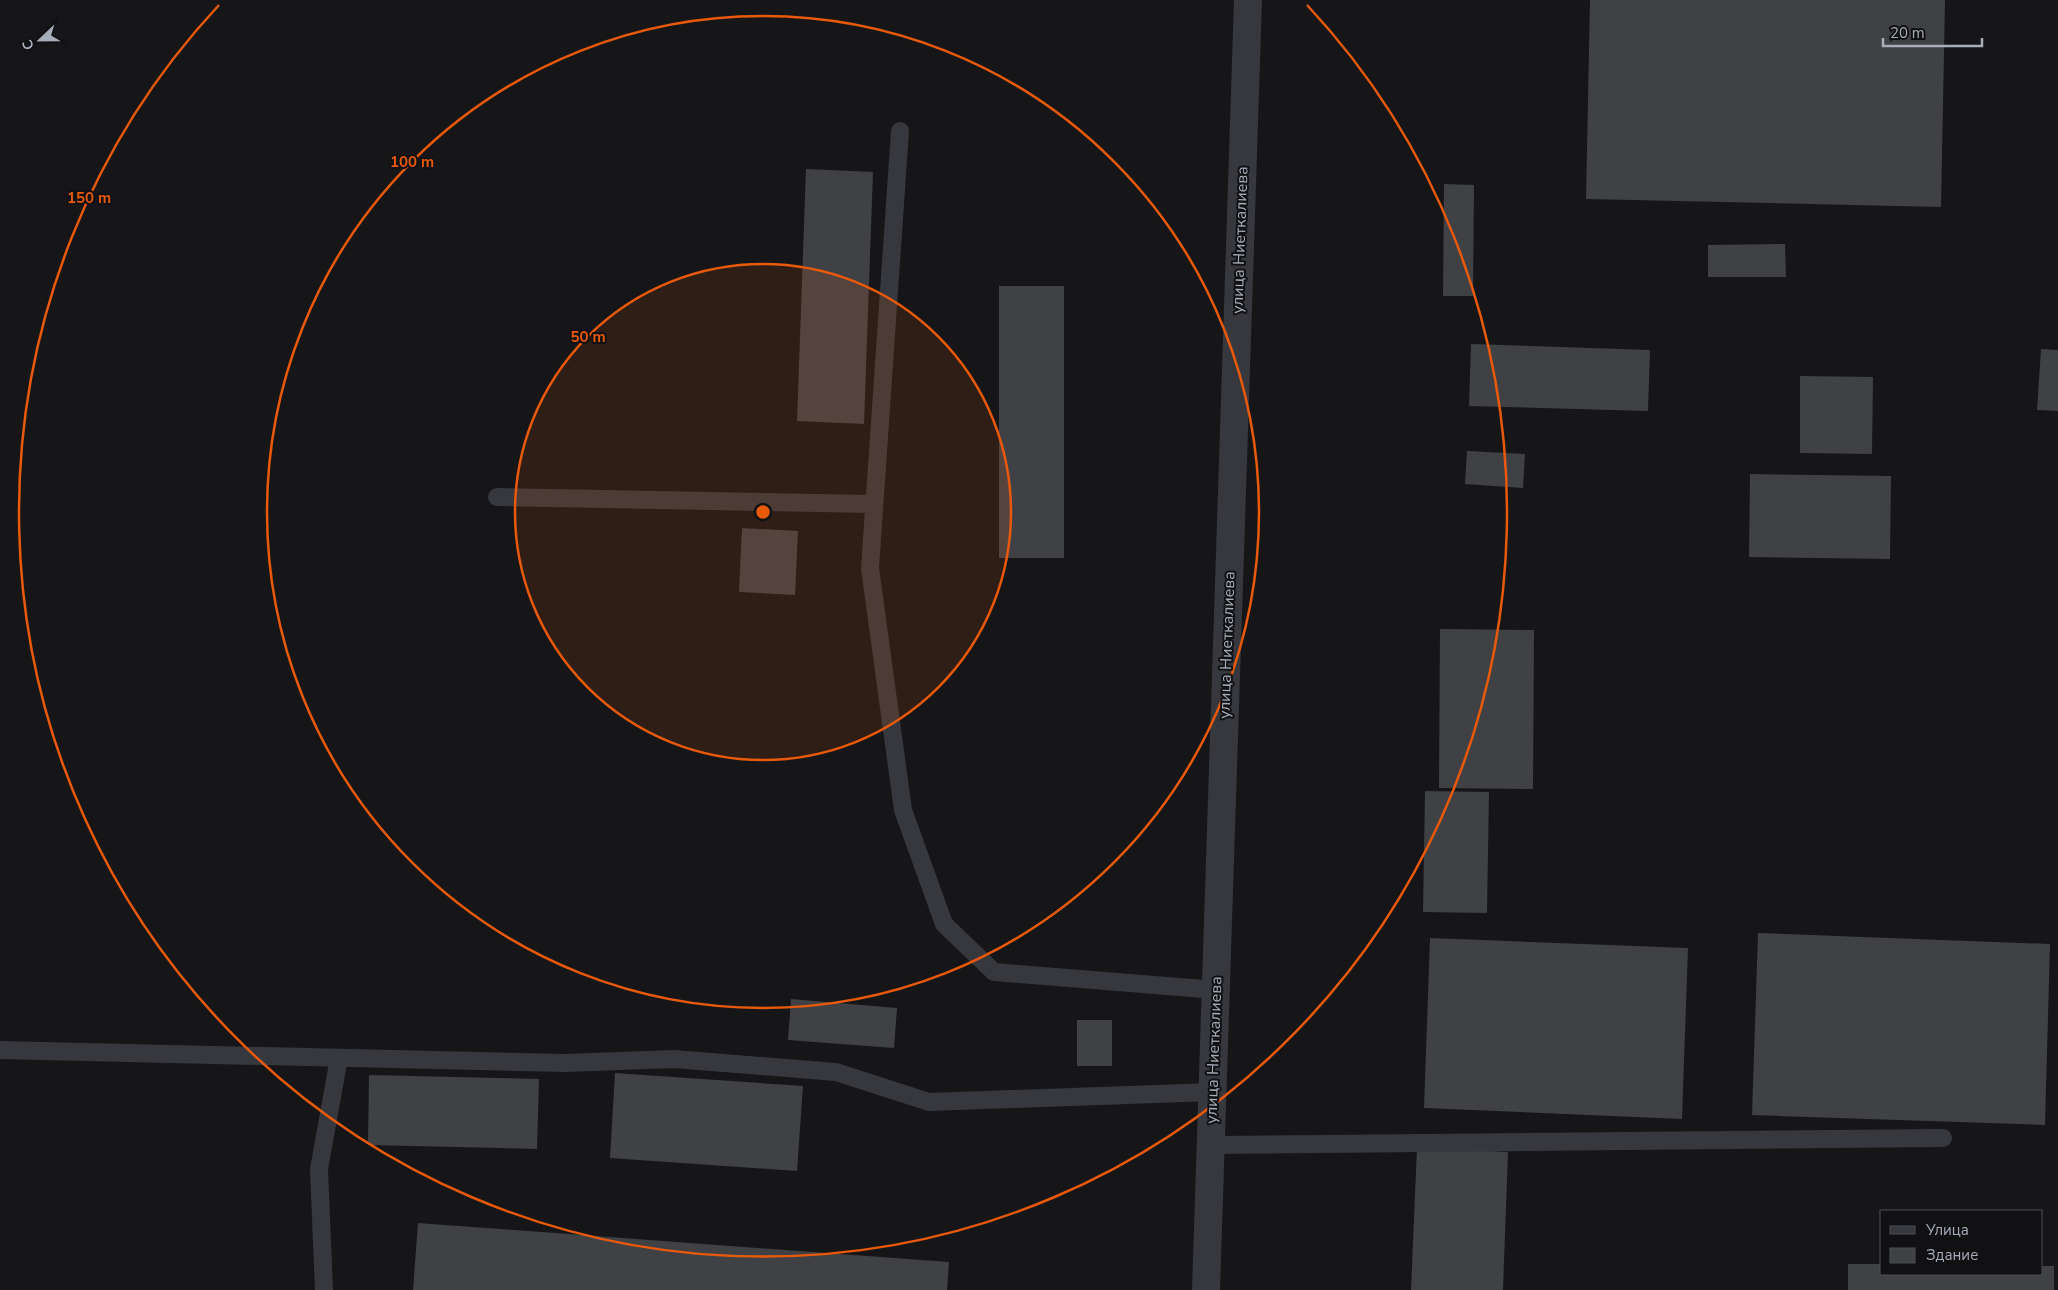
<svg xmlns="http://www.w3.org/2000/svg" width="2058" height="1290" viewBox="0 0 2058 1290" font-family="'Nunito Sans',sans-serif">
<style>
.building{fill:#404145}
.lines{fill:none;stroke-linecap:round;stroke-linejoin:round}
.lane{stroke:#37383d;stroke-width:18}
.street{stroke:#37383d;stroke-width:28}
.ring{fill:none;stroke:#e8590c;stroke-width:2.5}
.labels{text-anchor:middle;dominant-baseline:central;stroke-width:4;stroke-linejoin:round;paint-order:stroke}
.street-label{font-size:16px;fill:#a7adb9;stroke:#111113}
.centre{fill:#e8590c;stroke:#111113;stroke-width:2.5}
.ring-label{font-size:15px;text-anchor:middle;font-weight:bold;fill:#e8590c;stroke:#111113;stroke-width:4;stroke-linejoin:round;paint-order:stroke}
</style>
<rect width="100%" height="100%" fill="#161618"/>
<path class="building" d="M 1590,0 L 1945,0 L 1941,207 L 1586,199 Z
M 806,169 L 873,172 L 864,424 L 797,421 Z
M 1444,184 L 1474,185 L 1473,296 L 1443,296 Z
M 1785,244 L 1786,277 L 1708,277 L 1708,245 Z
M 999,286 L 1064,286 L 1064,558 L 999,558 Z
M 1471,344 L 1650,350 L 1648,411 L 1469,406 Z
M 2041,349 L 2058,350 L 2058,411 L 2037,410 Z
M 1800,376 L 1873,377 L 1872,454 L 1800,453 Z
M 1467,451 L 1525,454 L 1523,488 L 1465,484 Z
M 1750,474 L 1891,476 L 1890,559 L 1749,557 Z
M 742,528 L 798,531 L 795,595 L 739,592 Z
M 1440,629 L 1534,630 L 1533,789 L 1439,788 Z
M 1425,791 L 1489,792 L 1487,913 L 1423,912 Z
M 1758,933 L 2050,944 L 2045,1125 L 1752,1115 Z
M 1430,938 L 1688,948 L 1682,1119 L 1424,1108 Z
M 791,999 L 897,1008 L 894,1048 L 788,1040 Z
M 1077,1020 L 1112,1020 L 1112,1066 L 1077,1066 Z
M 615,1073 L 803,1086 L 797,1171 L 610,1158 Z
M 369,1075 L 539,1079 L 537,1149 L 368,1145 Z
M 1417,1148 L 1508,1152 L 1503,1290 L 1411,1290 Z
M 418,1223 L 949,1262 L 947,1290 L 413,1290 Z
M 1848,1264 L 1882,1264 L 1882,1274 L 2042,1274 L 2042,1266 L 2054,1266 L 2054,1290 L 1848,1290 Z"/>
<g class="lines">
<path class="lane" d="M 900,131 L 870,568 L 903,810 L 944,924 L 994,972 L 1216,990
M 497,497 L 874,504
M 0,1050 L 565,1063 L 674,1059 L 836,1072 L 929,1102 L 1212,1092
M 1211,1145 L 1943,1138
M 324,1290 L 319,1169 L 339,1058"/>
<path class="street" d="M 1206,1290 L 1248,0"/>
</g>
<circle cx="763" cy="512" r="248" fill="#e8590c" fill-opacity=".12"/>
<g class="ring">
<circle cx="763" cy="512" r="248"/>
<circle cx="763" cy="512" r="496"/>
<path d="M1307 5A744 744 0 1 1 219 5"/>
</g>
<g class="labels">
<g class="street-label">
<text transform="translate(1240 240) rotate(-88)">улица Ниеткалиева</text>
<text transform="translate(1227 645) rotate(-88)">улица Ниеткалиева</text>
<text transform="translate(1214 1050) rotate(-88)">улица Ниеткалиева</text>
</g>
</g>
<circle cx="763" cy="512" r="8" class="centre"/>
<g class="ring-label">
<text x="412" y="167">100 m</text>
<text x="89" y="203">150 m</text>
<text x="588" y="342">50 m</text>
</g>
<rect x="1880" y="1210" width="162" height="65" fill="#111113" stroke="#4d4f55"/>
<rect x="1890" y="1226" width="25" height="8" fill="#37383d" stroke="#4d4f55"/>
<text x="1926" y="1235" font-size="15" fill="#a7adb9">Улица</text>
<rect x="1890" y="1248" width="25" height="15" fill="#404145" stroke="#4d4f55"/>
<text x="1926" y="1260" font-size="15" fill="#a7adb9">Здание</text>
<g transform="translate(40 40) rotate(248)" stroke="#111113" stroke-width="4" paint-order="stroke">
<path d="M0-4L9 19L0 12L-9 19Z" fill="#a7adb9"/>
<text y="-8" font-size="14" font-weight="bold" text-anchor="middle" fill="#a7adb9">С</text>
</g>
<path d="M1883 38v8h99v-8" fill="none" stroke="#a7adb9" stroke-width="2.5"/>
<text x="1890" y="38" font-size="15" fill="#a7adb9" stroke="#111113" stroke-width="4" paint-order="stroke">20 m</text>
</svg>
